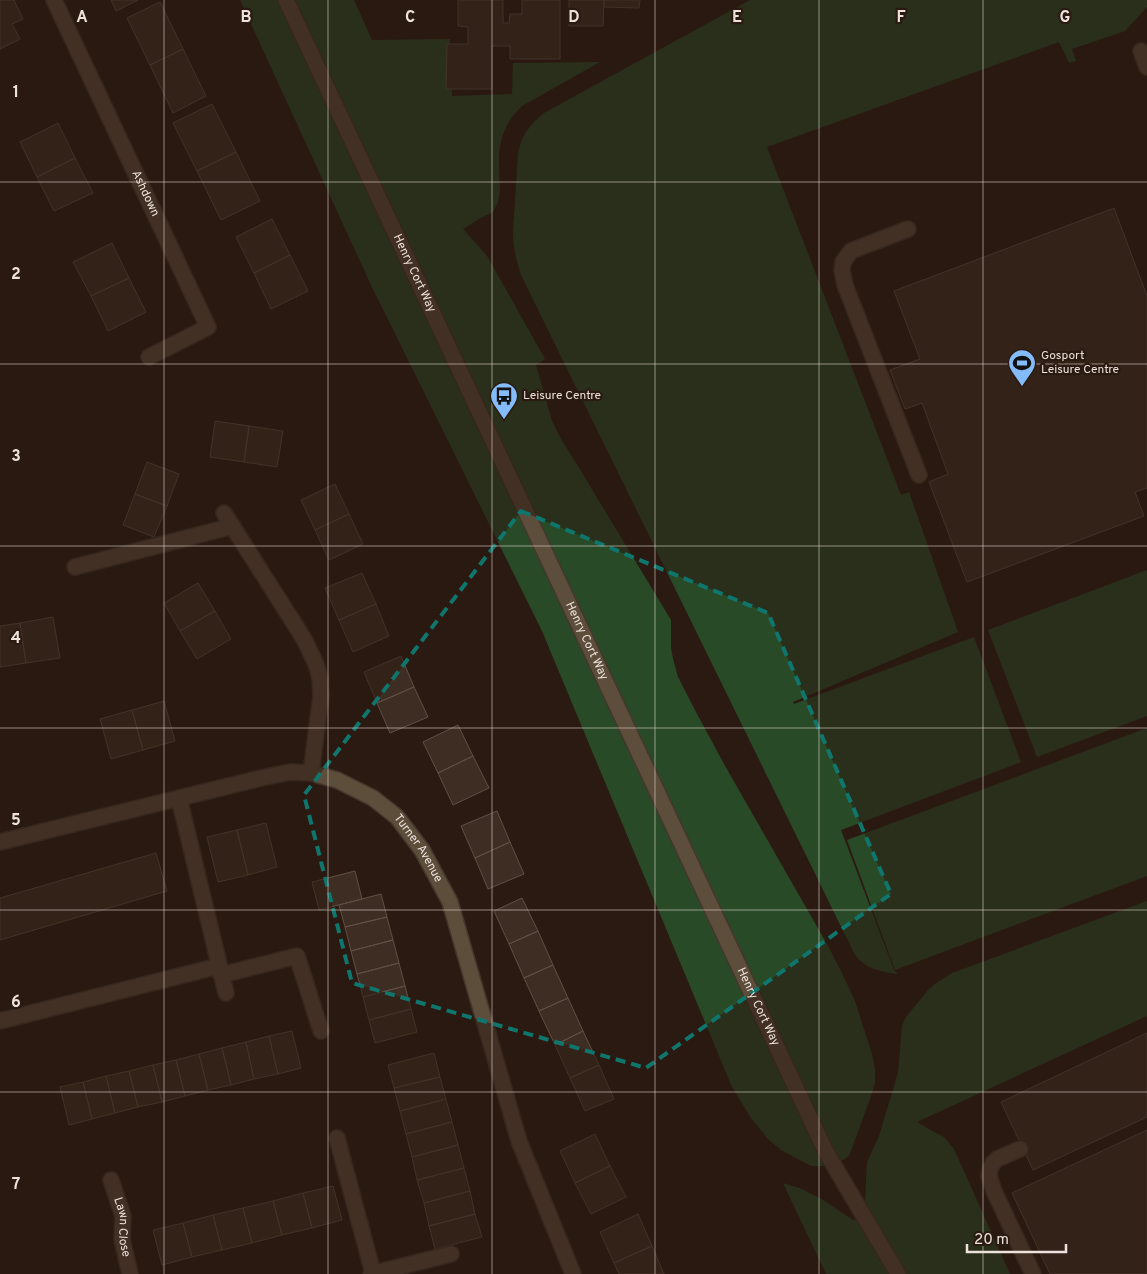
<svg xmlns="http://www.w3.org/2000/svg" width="1147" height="1274" viewBox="0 0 1147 1274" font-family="Overpass,sans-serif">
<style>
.green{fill:#294a27}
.building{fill:#3e2d23;stroke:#624f44}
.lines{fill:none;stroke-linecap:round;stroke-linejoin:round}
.service-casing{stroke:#45362d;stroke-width:18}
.minor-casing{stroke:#45362d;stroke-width:18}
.service{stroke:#5d4d3b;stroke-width:15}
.minor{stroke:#5d4d3b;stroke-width:15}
.marked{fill:none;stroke:#0f766e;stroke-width:4;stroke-dasharray:10 6;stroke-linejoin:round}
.grid{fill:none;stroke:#eee2dc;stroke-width:1;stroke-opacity:0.55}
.labels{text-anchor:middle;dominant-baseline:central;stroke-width:4.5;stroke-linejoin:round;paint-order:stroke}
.street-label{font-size:12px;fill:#eee2dc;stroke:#2a1a11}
.poi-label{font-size:12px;fill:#eee2dc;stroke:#2a1a11;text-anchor:start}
.grid-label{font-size:16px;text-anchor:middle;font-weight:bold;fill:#eee2dc;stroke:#2a1a11;stroke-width:4.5;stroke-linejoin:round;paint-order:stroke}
</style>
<rect width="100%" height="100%" fill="#2a1a11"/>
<path class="green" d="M 240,0 L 354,0 L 372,40 L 450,39 L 452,96 L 512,94 L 513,63 L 600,62 L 522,106 C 504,123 498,142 499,166 C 499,177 501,187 499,198 C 498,203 495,208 493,212 L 479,219 L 463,229 L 487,256 L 545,359 L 536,365 L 552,421 L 561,439 L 576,463 L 671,620 L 671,648 L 673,659 L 678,677 L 696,712 L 724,764 L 827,944 L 842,973 L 855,1001 L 872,1054 L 875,1070 L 875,1083 L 870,1099 L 849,1156 L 840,1162 L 825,1166 L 811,1166 L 781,1150 L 768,1139 L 751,1118 L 732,1087 L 542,631 L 371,285 Z
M 750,0 L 1147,0 L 1147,7 L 1125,31 L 1072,49 L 1076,61 L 1069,63 L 1059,42 L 767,147 L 901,495 L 909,492 L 958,632 L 793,702 L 794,704 L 974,637 L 1021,762 L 841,830 L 894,970 L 898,974 C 881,972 866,969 855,955 L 521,275 C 516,260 513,247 513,231 L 518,154 C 521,136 530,124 544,113 Z
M 1147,570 L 1147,716 L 1037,757 L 988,630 Z
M 1147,728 L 1147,876 L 895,970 L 847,840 Z
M 1147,901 L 1147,1016 L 917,1122 L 934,1132 L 944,1137 L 954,1149 L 1010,1274 L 826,1274 L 783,1183 L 802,1189 L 823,1200 L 853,1220 L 868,1221 L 865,1200 L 867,1162 L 879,1136 L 898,1073 L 902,1026 L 906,1017 L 928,990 L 935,984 L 952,973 Z"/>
<path class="building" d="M 0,0 L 14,0 L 23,19 L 12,24 L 20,39 L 0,49 Z
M 111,0 L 138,0 L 116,11 Z
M 458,0 L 503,0 L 503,23 L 509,23 L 510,14 L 522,14 L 522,0 L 560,0 L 560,59 L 510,59 L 510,46 L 492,46 L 492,89 L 446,89 L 447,44 L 468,44 L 468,27 L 458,26 Z
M 569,0 L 604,0 L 603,26 L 569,26 Z
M 604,0 L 640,0 L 639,8 L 604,7 Z
M 160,2 L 183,49 L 150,65 L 127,18 Z
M 183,49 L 206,96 L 173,113 L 150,65 Z
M 212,104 L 236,152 L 197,171 L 173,123 Z
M 58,123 L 75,158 L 37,177 L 20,142 Z
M 236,152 L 260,201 L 221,220 L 197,171 Z
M 75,158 L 93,193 L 54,211 L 37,177 Z
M 1114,208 L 1147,296 L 1147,488 L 1135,492 L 1144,516 L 967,582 L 929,482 L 948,474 L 922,403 L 905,409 L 890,370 L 920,359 L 894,291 Z
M 272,219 L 290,255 L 254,273 L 236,237 Z
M 112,243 L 129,278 L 91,296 L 73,262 Z
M 290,255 L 308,291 L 271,309 L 254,273 Z
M 129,278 L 146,312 L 108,331 L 91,296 Z
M 215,421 L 249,426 L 244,462 L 210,457 Z
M 249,426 L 283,431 L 277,467 L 244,462 Z
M 147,462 L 179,474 L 167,506 L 135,494 Z
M 335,484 L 349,514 L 315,530 L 301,500 Z
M 135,494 L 167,506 L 154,537 L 123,525 Z
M 349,514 L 363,544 L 329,560 L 315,530 Z
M 362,573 L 376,604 L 339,620 L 325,588 Z
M 198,583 L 215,611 L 180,631 L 164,603 Z
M 376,604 L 389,636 L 353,652 L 339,620 Z
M 215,611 L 231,639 L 197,659 L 180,631 Z
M 53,617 L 60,658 L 26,663 L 20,623 Z
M 20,623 L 26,663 L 0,667 L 0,626 Z
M 401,656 L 414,687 L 377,703 L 364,672 Z
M 414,687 L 428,717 L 390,733 L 377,703 Z
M 164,701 L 175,741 L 143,750 L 132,710 Z
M 132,710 L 143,750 L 111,759 L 100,719 Z
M 458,725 L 473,756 L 438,773 L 423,742 Z
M 473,756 L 489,788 L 453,805 L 438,773 Z
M 497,811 L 510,842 L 475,858 L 461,826 Z
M 266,823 L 277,867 L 248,875 L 237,830 Z
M 237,830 L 248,875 L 218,882 L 207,837 Z
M 510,842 L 524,874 L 488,889 L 475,858 Z
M 156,853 L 167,891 L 0,940 L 0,898 Z
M 355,871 L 362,899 L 319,910 L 312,882 Z
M 381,894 L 387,917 L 345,927 L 339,905 Z
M 522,898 L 538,931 L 509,944 L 494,911 Z
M 387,917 L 393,940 L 351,951 L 345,927 Z
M 538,931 L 553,965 L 524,978 L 509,944 Z
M 393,940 L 399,963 L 357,974 L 351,951 Z
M 399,963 L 405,986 L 363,997 L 357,974 Z
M 553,965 L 568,998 L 539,1011 L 524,978 Z
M 405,986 L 411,1009 L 369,1020 L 363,997 Z
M 568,998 L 583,1031 L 555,1045 L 539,1011 Z
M 411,1009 L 417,1032 L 375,1043 L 369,1020 Z
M 292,1031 L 301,1068 L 278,1074 L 269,1036 Z
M 583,1031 L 599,1065 L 570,1078 L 555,1045 Z
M 1147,1033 L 1147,1117 L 1033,1170 L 1001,1102 Z
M 269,1036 L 278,1074 L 254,1079 L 246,1042 Z
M 246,1042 L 254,1079 L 231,1085 L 222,1048 Z
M 222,1048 L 231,1085 L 208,1090 L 199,1054 Z
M 434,1053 L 440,1077 L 394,1088 L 388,1065 Z
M 199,1054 L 208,1090 L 185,1096 L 176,1060 Z
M 176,1060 L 185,1096 L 162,1102 L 153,1065 Z
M 153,1065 L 162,1102 L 138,1107 L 129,1071 Z
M 599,1065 L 614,1099 L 585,1111 L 570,1078 Z
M 129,1071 L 138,1107 L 115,1113 L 106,1076 Z
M 106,1076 L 115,1113 L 92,1119 L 83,1082 Z
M 440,1077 L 446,1099 L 400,1111 L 394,1088 Z
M 83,1082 L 92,1119 L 69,1125 L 60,1087 Z
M 446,1099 L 452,1122 L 406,1134 L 400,1111 Z
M 452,1122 L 458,1145 L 412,1157 L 406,1134 Z
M 1147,1130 L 1147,1274 L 1050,1274 L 1012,1193 Z
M 595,1134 L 610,1166 L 575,1183 L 560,1151 Z
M 458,1145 L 464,1168 L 417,1180 L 412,1157 Z
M 610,1166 L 626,1197 L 591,1214 L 575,1183 Z
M 464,1168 L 470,1191 L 424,1203 L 417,1180 Z
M 333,1186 L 342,1220 L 312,1228 L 303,1193 Z
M 470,1191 L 475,1214 L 429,1226 L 424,1203 Z
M 303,1193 L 312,1228 L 282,1235 L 273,1201 Z
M 273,1201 L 282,1235 L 252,1243 L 243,1208 Z
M 243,1208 L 252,1243 L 222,1250 L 213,1215 Z
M 475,1214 L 482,1237 L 435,1249 L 429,1226 Z
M 638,1214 L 652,1246 L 614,1263 L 600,1232 Z
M 213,1215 L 222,1250 L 192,1257 L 183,1223 Z
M 183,1223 L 192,1257 L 162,1265 L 153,1230 Z
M 652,1246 L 664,1274 L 619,1274 L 614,1263 Z"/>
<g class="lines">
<g class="service-casing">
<path id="service" d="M 1141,51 L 1147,67
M 908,229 L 851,251 L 843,262 L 842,270 L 845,285 L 919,475
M 75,567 L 233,526
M 179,798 L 226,993
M 221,975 L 297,956 L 321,1031
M 0,1021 L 219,966
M 1020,1149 L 997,1159 L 993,1163 L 990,1169 L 989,1176 L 994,1191 L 1033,1274"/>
</g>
<g class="minor-casing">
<g id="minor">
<path id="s1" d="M 54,0 L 208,327 L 149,357"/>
<path id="s2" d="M 286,0 L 826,1152 L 898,1274"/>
<path d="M 224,513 L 304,639 L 316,664 L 320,678 L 321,696 L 311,773"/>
<path id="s3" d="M 0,842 L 261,778 L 290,772 L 311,773 L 337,780 L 373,798 L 397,817 L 422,850 L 450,902 L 519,1141 L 573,1274"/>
<path d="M 337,1138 L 373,1273"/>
<path id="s4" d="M 111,1180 L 123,1216 L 122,1239 L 130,1274"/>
<path d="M 371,1274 L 451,1254"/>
</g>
</g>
<use href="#service" class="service"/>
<use href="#minor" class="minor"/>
</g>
<path d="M0 0H1147V1274H0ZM 521,511 L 768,613 L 891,894 L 646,1068 L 352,983 L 304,795 Z" fill="#2a1a11" fill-opacity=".55" fill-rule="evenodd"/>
<path class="marked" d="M 521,511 L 768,613 L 891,894 L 646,1068 L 352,983 L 304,795 Z"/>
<path class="grid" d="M 164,0 L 164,1274M 328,0 L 328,1274M 492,0 L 492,1274M 655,0 L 655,1274M 819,0 L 819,1274M 983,0 L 983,1274M 0,182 L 1147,182M 0,364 L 1147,364M 0,546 L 1147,546M 0,728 L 1147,728M 0,910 L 1147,910M 0,1092 L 1147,1092"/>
<defs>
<g id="stadium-pin" transform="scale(1.4375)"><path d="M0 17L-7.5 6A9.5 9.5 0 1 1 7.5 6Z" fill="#84bcfb" stroke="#2a1a11"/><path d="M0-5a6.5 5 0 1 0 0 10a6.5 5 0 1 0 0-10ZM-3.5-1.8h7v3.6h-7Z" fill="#111"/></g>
<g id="bus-pin" transform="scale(1.4375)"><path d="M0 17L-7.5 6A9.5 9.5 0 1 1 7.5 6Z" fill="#84bcfb" stroke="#2a1a11"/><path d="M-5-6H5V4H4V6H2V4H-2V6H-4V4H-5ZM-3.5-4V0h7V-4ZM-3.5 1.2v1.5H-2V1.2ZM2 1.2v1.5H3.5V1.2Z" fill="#111"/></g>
</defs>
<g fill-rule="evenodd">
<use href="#stadium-pin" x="1022" y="363"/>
<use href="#bus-pin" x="504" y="396"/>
</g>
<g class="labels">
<g class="street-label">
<text stroke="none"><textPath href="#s1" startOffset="214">Ashdown</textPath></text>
<text stroke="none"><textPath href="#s2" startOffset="302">Henry Cort Way</textPath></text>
<text stroke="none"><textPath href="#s2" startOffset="708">Henry Cort Way</textPath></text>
<text stroke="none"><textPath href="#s3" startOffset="455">Turner Avenue</textPath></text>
<text stroke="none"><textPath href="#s2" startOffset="1112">Henry Cort Way</textPath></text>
<text stroke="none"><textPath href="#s4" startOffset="49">Lawn Close</textPath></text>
</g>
<g class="poi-label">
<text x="1041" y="356">Gosport<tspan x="1041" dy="14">Leisure Centre</tspan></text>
<text x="523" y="396">Leisure Centre</text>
</g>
</g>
<g class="grid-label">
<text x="82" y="22">A</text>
<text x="246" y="22">B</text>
<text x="410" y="22">C</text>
<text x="574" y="22">D</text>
<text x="737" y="22">E</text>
<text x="901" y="22">F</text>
<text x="1065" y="22">G</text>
<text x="16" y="97">1</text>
<text x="16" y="279">2</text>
<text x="16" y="461">3</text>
<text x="16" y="643">4</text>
<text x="16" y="825">5</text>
<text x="16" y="1007">6</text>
<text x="16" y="1189">7</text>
</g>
<path d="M967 1244v8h99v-8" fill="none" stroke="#eee2dc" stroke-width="2.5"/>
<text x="974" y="1244" font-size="15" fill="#eee2dc" stroke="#2a1a11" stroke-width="4" paint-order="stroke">20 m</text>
</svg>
